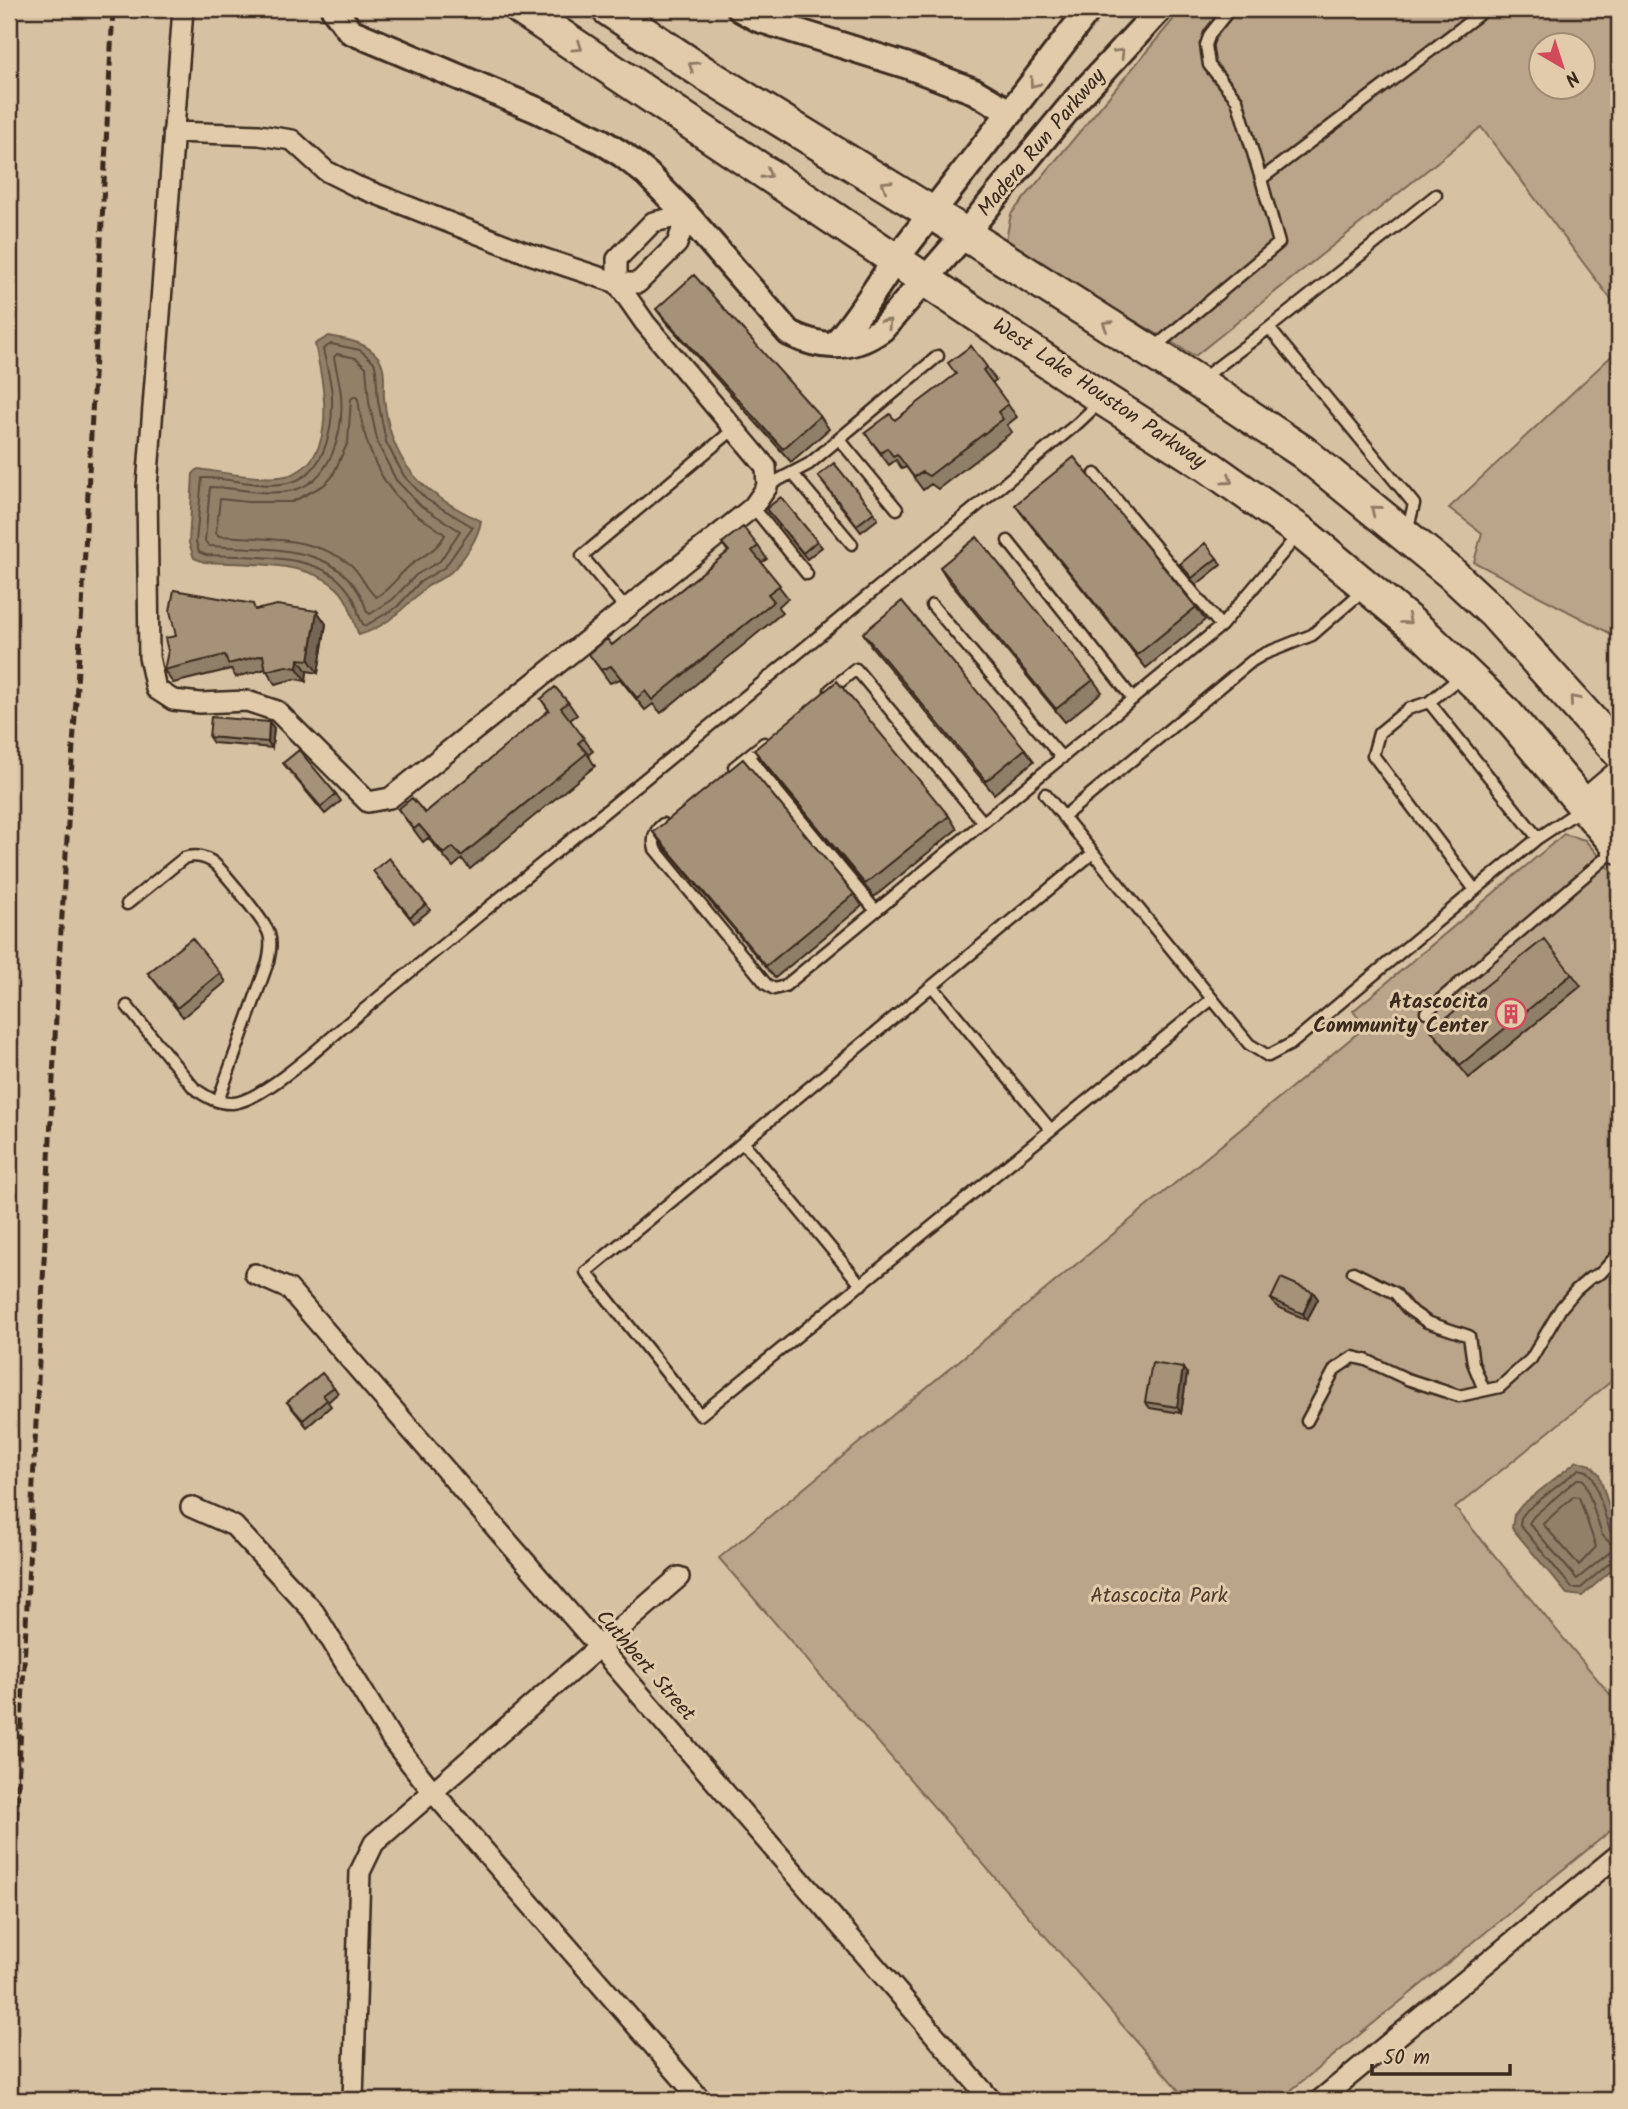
<svg xmlns="http://www.w3.org/2000/svg" width="1628" height="2109" viewBox="0 0 1628 2109" font-family="Kalam,sans-serif">
<style>
.green{fill:#baa58a;stroke:#7a6854;stroke-width:2;fill-rule:evenodd}
.water{fill:#928069;stroke:#6f5e4b;stroke-width:2}
.lines{fill:none;stroke-linecap:round;stroke-linejoin:round}
.shore{stroke:#5e4c3c;stroke-width:2}
.service-casing{stroke:#3b2a1e;stroke-width:15}
.minor-casing{stroke:#3b2a1e;stroke-width:24}
.tertiary-casing{stroke:#3b2a1e;stroke-width:30}
.primary-casing{stroke:#3b2a1e;stroke-width:37}
.service{stroke:#e1cbab;stroke-width:10}
.minor{stroke:#e1cbab;stroke-width:19}
.tertiary{stroke:#e1cbab;stroke-width:24}
.primary{stroke:#e1cbab;stroke-width:32}
.rail{stroke:#3b2a1e;stroke-width:5;stroke-dasharray:10 5;stroke-linecap:butt}
.wall{fill:#8f7e68;stroke:#3b2a1e;stroke-width:2}
.shaded-wall{fill:#746655;stroke:#3b2a1e;stroke-width:2}
.building{fill:#a69279;stroke:#3b2a1e;stroke-width:2}
.oneway{stroke:#8e7a64}
.labels{text-anchor:middle;dominant-baseline:central;stroke-width:6;stroke-linejoin:round;paint-order:stroke}
.street-label{font-size:21px;fill:#3b2a1e;stroke:#e1cbab}
.poi-label{font-size:21px;font-weight:bold;fill:#3b2a1e;stroke:#e1cbab;text-anchor:end}
.park-label{font-size:21px;fill:#4e3c2e;stroke:#e1cbab}
</style>
<rect width="100%" height="100%" fill="#d7c1a3"/>
<filter id="ink" filterUnits="userSpaceOnUse"><feTurbulence type="fractalNoise" baseFrequency=".0143" numOctaves="2"/><feDisplacementMap in="SourceGraphic" scale="14" xChannelSelector="R" yChannelSelector="G"/><feConvolveMatrix kernelMatrix="1 2 1 2 8 2 1 2 1" color-interpolation-filters="sRGB"/></filter>
<g filter="url(#ink)">
<path class="green" d="M 1182,9 L 1619,9 L 1619,310 L 1481,127 L 1195,356 L 1005,245 L 1011,214 ZM 1540,46 L 1582,46 L 1582,88 L 1540,88 Z
M 1619,349 L 1619,638 L 1474,562 L 1482,533 L 1449,508 Z
M 1564,834 L 1585,840 L 1619,880 L 1619,1375 L 1455,1508 L 1619,1705 L 1619,1824 L 1279,2100 L 1187,2100 L 719,1558 L 1365,1027 L 1353,1011 Z"/>
<path class="water" d="M 329,336 C 347,340 364,341 377,356 C 387,366 383,384 384,397 C 390,465 423,494 481,521 C 478,539 463,560 451,572 C 443,579 432,582 424,589 C 403,608 387,627 359,635 C 354,625 353,614 348,604 C 328,558 247,565 204,562 L 194,558 L 189,543 L 193,474 L 198,469 C 221,472 269,482 290,475 C 340,457 323,383 315,344 Z
M 1577,1461 L 1591,1465 L 1599,1474 L 1619,1540 L 1619,1564 L 1582,1596 L 1567,1594 L 1512,1528 L 1514,1515 L 1522,1505 Z"/>
<g class="lines">
<path class="shore" d="M 331,344 L 360,350 L 374,362 L 376,370 L 378,401 L 386,442 L 404,476 L 426,499 L 473,527 L 445,567 L 420,582 L 397,607 L 365,626 C 358,620 359,611 355,602 C 352,595 344,585 339,580 C 309,553 244,557 206,555 L 199,552 L 196,542 L 202,478 C 230,477 260,489 288,483 C 325,475 333,429 332,398 C 332,382 326,365 323,349 Z
M 337,354 L 356,358 L 366,367 L 369,402 L 378,444 L 396,480 L 421,506 L 460,531 L 440,561 L 416,575 L 392,600 L 370,614 L 367,612 C 347,541 267,550 209,546 L 205,541 L 210,487 C 236,487 263,496 290,491 C 332,483 344,430 341,395 C 340,382 336,370 334,357 Z
M 355,396 L 358,399 C 363,442 379,486 414,513 C 424,521 436,526 445,535 C 436,552 420,556 406,569 C 396,579 389,590 376,597 C 366,589 361,573 350,564 C 313,536 263,539 219,536 L 216,533 L 220,499 L 248,502 L 292,502 L 324,485 L 332,477 L 348,442 L 351,399 Z
M 1577,1479 L 1582,1479 L 1585,1482 L 1602,1535 L 1615,1548 L 1577,1579 L 1529,1523 L 1534,1516 Z
M 1574,1496 L 1579,1497 L 1596,1547 L 1579,1565 L 1543,1524 Z
M 1619,1536 L 1614,1536 L 1610,1531 L 1593,1477 L 1587,1471 L 1579,1469 L 1527,1510 L 1521,1518 L 1520,1525 L 1572,1588 L 1581,1588 L 1613,1560 L 1619,1559"/>
<g class="service-casing">
<path id="service" d="M 1230,9 L 1210,34 L 1206,45 L 1209,65 L 1237,100 L 1261,179
M 1269,328 L 1436,195
M 1155,347 L 1279,243 L 1261,179 L 1486,9
M 1203,378 L 1269,328 L 1414,504 L 1407,531
M 839,439 L 897,509
M 793,474 L 852,544
M 1095,474 L 1221,626
M 767,486 L 809,464 L 938,356
M 753,507 L 807,574
M 1008,541 L 1133,699
M 932,605 L 1062,758
M 626,609 L 582,556 L 734,429
M 1462,676 L 1429,702 L 1408,709 L 1379,733 L 1373,755 L 1475,890 L 1538,838 L 1583,808
M 830,690 L 856,669 L 983,822
M 1429,702 L 1538,838
M 748,756 L 876,911
M 734,767 L 764,743
M 1045,794 L 1249,1044 L 1268,1056 L 1291,1044 L 1475,890
M 1063,817 L 1252,661 L 1264,654 L 1312,635 L 1364,590
M 663,824 C 654,831 652,839 655,849 L 766,984 L 774,989 L 785,986 L 1221,626 L 1298,535
M 1093,853 L 586,1272 L 700,1415 L 1212,999
M 127,904 L 184,858 C 193,855 202,856 211,861 C 220,866 266,923 269,934 C 272,943 270,953 268,962 L 218,1101
M 932,986 L 1051,1130
M 127,1006 L 194,1088 C 206,1097 218,1104 233,1103 C 264,1101 333,1035 360,1013 L 1078,423 L 1100,402
M 1426,1012 L 1616,849
M 743,1142 L 861,1285
M 1353,1272 L 1395,1293 L 1407,1308 L 1427,1322 L 1469,1336 L 1473,1363 L 1484,1390
M 1307,1421 L 1335,1369 L 1353,1357 L 1366,1360 L 1407,1379 L 1459,1396 L 1500,1387 L 1531,1359 L 1561,1308 L 1576,1290 L 1590,1278 L 1601,1273 L 1619,1253"/>
</g>
<g class="minor-casing">
<path id="minor" d="M 173,132 L 259,135 L 292,140 L 326,171 L 356,186 L 524,252 L 617,283 L 645,323 L 766,467 L 767,487 L 753,507 L 390,798 L 368,802 L 277,711 L 247,701 L 200,703 L 173,700 L 156,689 L 149,657 L 147,487 L 183,9
M 687,215 L 677,244 L 638,283 L 617,283 L 617,259 L 653,222 Z
M 255,1274 L 289,1289 L 991,2100
M 191,1507 L 234,1526 L 314,1612 L 393,1741 L 433,1792 L 701,2100
M 353,2100 L 360,1872 L 374,1843 L 679,1577
M 1320,2100 L 1619,1854"/>
</g>
<g class="tertiary-casing">
<path id="tertiary" d="M 334,9 L 350,31 L 537,110 L 601,141 L 623,155 L 647,174 L 687,215 L 789,333 C 821,349 852,351 882,329 L 964,235 L 1075,101 L 1160,9
M 740,9 L 758,19 L 908,66 L 974,91 L 1011,113
M 834,345 C 861,316 879,281 903,250 C 965,170 1028,90 1089,9"/>
</g>
<g class="primary-casing">
<path id="primary" d="M 521,9 L 1103,399 L 1208,466 L 1301,532 L 1426,636 L 1504,711 L 1619,847
M 608,9 L 704,73 L 932,213 L 1198,382 L 1303,452 L 1451,573 L 1494,613 L 1619,752
M 1586,806 L 1619,778"/>
</g>
<use href="#service" class="service"/>
<use href="#minor" class="minor"/>
<use href="#tertiary" class="tertiary"/>
<use href="#primary" class="primary"/>
<path class="rail" d="M 9,1969 L 58,977 L 82,608 L 113,9"/>
</g>
<path class="wall" d="M 656,309 L 820,416 L 829,429 L 791,462 L 665,321 Z
M 971,346 L 996,380 L 992,383 L 1017,417 L 1007,425 L 1012,432 L 938,489 L 931,484 L 923,490 L 906,467 L 902,469 L 896,460 L 889,465 L 865,433 L 895,420 L 956,375 Z
M 822,482 L 874,512 L 878,519 L 861,532 Z
M 1015,505 L 1196,607 L 1205,620 L 1146,668 L 1024,517 Z
M 766,509 L 817,541 L 822,547 L 807,559 Z
M 722,543 L 758,546 L 767,559 L 761,563 L 788,598 L 778,607 L 782,613 L 661,713 L 653,704 L 645,710 L 620,679 L 610,683 L 589,654 L 612,645 L 728,552 Z
M 1217,558 L 1221,565 L 1196,585 L 1180,564 Z
M 940,567 L 1093,680 L 1102,692 L 1065,722 L 948,580 Z
M 257,609 L 317,611 L 326,624 L 318,673 L 307,671 L 306,681 L 295,679 L 275,684 L 266,669 L 236,677 L 231,669 L 173,683 L 164,670 L 176,636 Z
M 863,633 L 1025,749 L 1034,761 L 994,794 L 871,646 Z
M 541,699 L 568,702 L 577,715 L 570,720 L 593,751 L 588,755 L 595,766 L 470,869 L 462,859 L 453,867 L 428,838 L 423,842 L 398,809 L 425,813 L 549,711 Z
M 269,722 L 274,728 L 272,748 L 213,743 L 209,737 Z
M 754,750 L 949,816 L 957,829 L 874,897 L 763,762 Z
M 283,763 L 336,794 L 341,801 L 325,814 Z
M 653,832 L 854,894 L 862,906 L 775,978 L 662,845 Z
M 378,878 L 426,904 L 430,910 L 414,923 Z
M 148,973 L 220,973 L 226,982 L 183,1017 Z
M 1572,974 L 1581,986 L 1469,1078 L 1431,1030 Z
M 1313,1292 L 1318,1299 L 1307,1320 L 1276,1306 L 1271,1299 Z
M 1187,1374 L 1181,1413 L 1150,1408 L 1145,1402 Z
M 334,1387 L 338,1393 L 328,1402 L 331,1406 L 307,1427 L 287,1402 Z"/>
<path class="shaded-wall" d="M 317,611 L 326,624 L 318,673 L 309,660 Z
M 298,659 L 307,671 L 306,681 L 297,668 Z
M 269,722 L 274,728 L 272,748 L 268,742 Z
M 1313,1292 L 1318,1299 L 1307,1320 L 1303,1314 Z
M 1183,1368 L 1187,1374 L 1181,1413 L 1177,1407 Z"/>
<path class="building" d="M 694,275 L 820,416 L 783,449 L 656,309 Z
M 971,346 L 987,367 L 983,370 L 1008,404 L 998,412 L 1003,419 L 929,476 L 922,472 L 914,477 L 897,454 L 893,456 L 887,448 L 881,453 L 865,433 L 890,414 L 895,420 L 956,374 L 948,363 Z
M 1074,457 L 1196,607 L 1137,655 L 1015,505 Z
M 834,463 L 874,512 L 857,525 L 818,476 Z
M 781,497 L 817,541 L 803,553 L 766,509 Z
M 743,527 L 758,546 L 752,551 L 780,585 L 768,594 L 774,601 L 652,700 L 645,691 L 637,698 L 611,666 L 601,670 L 589,654 L 607,639 L 612,645 L 729,551 L 722,543 Z
M 977,537 L 1093,680 L 1056,709 L 940,567 Z
M 1205,543 L 1217,558 L 1192,578 L 1180,564 Z
M 174,590 L 253,604 L 255,610 L 277,605 L 317,611 L 309,660 L 298,659 L 297,668 L 286,666 L 266,671 L 263,655 L 228,664 L 225,655 L 164,670 L 168,651 L 165,638 L 176,636 L 170,611 Z
M 902,601 L 1025,749 L 986,781 L 863,633 Z
M 837,681 L 949,816 L 865,884 L 754,750 Z
M 555,687 L 568,702 L 561,708 L 584,738 L 578,743 L 587,753 L 461,856 L 453,847 L 444,854 L 419,825 L 414,829 L 398,809 L 412,798 L 425,813 L 549,710 L 541,699 Z
M 211,717 L 269,722 L 268,742 L 209,737 Z
M 299,750 L 336,794 L 321,807 L 283,763 Z
M 743,759 L 854,894 L 766,966 L 653,832 Z
M 389,858 L 426,904 L 410,917 L 373,871 Z
M 192,938 L 220,973 L 177,1008 L 148,973 Z
M 1544,939 L 1572,974 L 1460,1065 L 1431,1030 Z
M 1281,1278 L 1313,1292 L 1303,1314 L 1271,1299 Z
M 1152,1363 L 1183,1368 L 1177,1407 L 1145,1402 Z
M 322,1373 L 334,1387 L 323,1395 L 327,1400 L 303,1420 L 287,1402 Z"/>
<defs><path id="oneway-chevron" d="M-2-3.5L2.5 0L-2 3.5" fill="none" stroke-width="1.6" stroke-linecap="round" stroke-linejoin="round" transform="scale(1.75)"/></defs>
<g class="oneway">
<use href="#oneway-chevron" transform="translate(578 47) rotate(34)"/>
<use href="#oneway-chevron" transform="translate(1120 53) rotate(-47)"/>
<use href="#oneway-chevron" transform="translate(693 66) rotate(-146)"/>
<use href="#oneway-chevron" transform="translate(1034 83) rotate(127)"/>
<use href="#oneway-chevron" transform="translate(767 174) rotate(33)"/>
<use href="#oneway-chevron" transform="translate(886 185) rotate(-148)"/>
<use href="#oneway-chevron" transform="translate(887 323) rotate(-46)"/>
<use href="#oneway-chevron" transform="translate(1107 325) rotate(-148)"/>
<use href="#oneway-chevron" transform="translate(1228 480) rotate(35)"/>
<use href="#oneway-chevron" transform="translate(1375 510) rotate(-141)"/>
<use href="#oneway-chevron" transform="translate(1407 620) rotate(40)"/>
<use href="#oneway-chevron" transform="translate(1574 700) rotate(-131)"/>
</g>
</g>
<defs>
<g id="building-ring" transform="scale(1.575)"><circle r="9.5" fill="#e1cbab" stroke="#d1495b" stroke-width="1.5"/><path d="M-4-6H4V6H1V3H-1V6H-4ZM-2.5-4.3h1.7v1.8h-1.7ZM.8-4.3h1.7v1.8H.8ZM-2.5-1h1.7V.8h-1.7ZM.8-1h1.7V.8H.8Z" fill="#d1495b"/></g>
</defs>
<g fill-rule="evenodd">
<use href="#building-ring" x="1511" y="1014"/>
</g>
<g class="labels">
<g class="street-label">
<text transform="translate(1042 143) rotate(-50)">Madera Run Parkway</text>
<text transform="translate(1099 394) rotate(34)">West Lake Houston Parkway</text>
<text transform="translate(645 1666) rotate(49)">Cuthbert Street</text>
</g>
<g class="poi-label">
<text x="1488" y="1002">Atascocita<tspan x="1488" dy="24">Community Center</tspan></text>
</g>
<g class="park-label">
<text x="1159" y="1596">Atascocita Park</text>
</g>
</g>
<rect width="1628" height="2109" fill="none" stroke="#e1cbab" stroke-width="35"/>
<rect x="18" y="18" width="1593" height="2074" fill="none" stroke="#3b2a1e" stroke-width="2.5" filter="url(#ink)"/>
<g transform="translate(1562 66) rotate(141)"><circle r="33" fill="#e1cbab" stroke="#9f8b73" stroke-width="2"/>
<path d="M0-5L12 26L0 18L-12 26Z" fill="#d1495b"/>
<text y="-10" font-size="19" font-weight="bold" text-anchor="middle" fill="#3b2a1e">N</text>
</g>
<path d="M1372 2064v10h138v-10" fill="none" stroke="#3b2a1e" stroke-width="3.5"/>
<text x="1383" y="2064" font-size="21" fill="#3b2a1e" stroke="#e1cbab" stroke-width="5" paint-order="stroke">50 m</text>
</svg>
